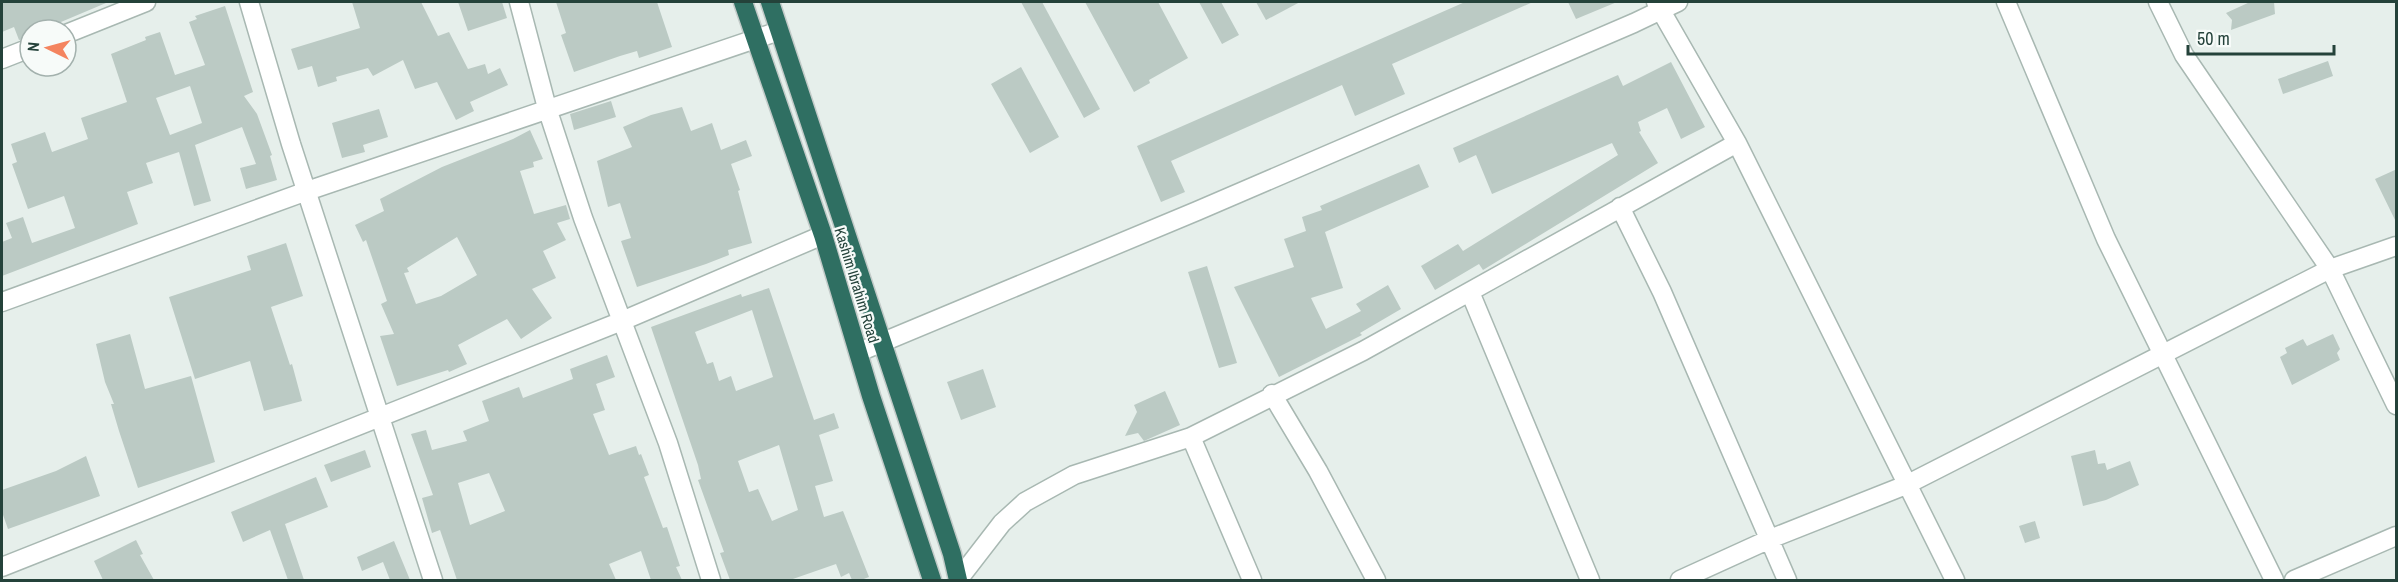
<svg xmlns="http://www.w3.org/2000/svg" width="2398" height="582" viewBox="0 0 2398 582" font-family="'Archivo Narrow',sans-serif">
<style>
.building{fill:#bbcac4;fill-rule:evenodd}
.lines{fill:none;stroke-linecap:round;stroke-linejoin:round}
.minor-casing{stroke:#a8b8b2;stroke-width:21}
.highway-casing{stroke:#c2cac8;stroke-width:21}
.minor{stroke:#fff;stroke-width:18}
.highway{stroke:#2f6f62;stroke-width:18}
.labels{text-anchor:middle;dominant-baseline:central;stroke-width:4.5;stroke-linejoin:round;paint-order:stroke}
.street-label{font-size:15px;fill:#24423a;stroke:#f7fbf9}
</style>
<rect width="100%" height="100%" fill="#e6efeb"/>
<path class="building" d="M 2,2 L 106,2 L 106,3 L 42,30 L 30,30 L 30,37 L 19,40 L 14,27 L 2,32 Z
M 352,2 L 421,2 L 438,36 L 449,32 L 468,69 L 485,64 L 488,74 L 500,68 L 508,85 L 470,102 L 474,111 L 456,120 L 437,82 L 415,89 L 403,60 L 373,76 L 368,68 L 336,77 L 337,81 L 318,87 L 312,66 L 298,70 L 291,49 L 360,28 Z
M 458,2 L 502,2 L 507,18 L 468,31 Z
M 556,2 L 657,2 L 672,47 L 639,58 L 637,51 L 620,56 L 574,72 L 561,35 L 566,33 Z
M 1021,2 L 1042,2 L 1100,109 L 1084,118 Z
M 1085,2 L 1158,2 L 1188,58 L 1149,80 L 1150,83 L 1134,92 Z
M 1199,2 L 1221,2 L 1239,35 L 1222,44 Z
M 1256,2 L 1300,2 L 1266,20 Z
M 1465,2 L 1533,2 L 1392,64 L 1405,94 L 1355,116 L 1342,85 L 1171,161 L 1185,192 L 1161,202 L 1137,146 Z
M 1568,2 L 1617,2 L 1576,19 Z
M 2250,2 L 2274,2 L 2275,14 L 2231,30 L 2232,20 L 2226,13 Z
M 225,6 L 253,92 L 244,96 L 257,114 L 272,155 L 270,156 L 277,180 L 246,189 L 240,168 L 256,164 L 242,127 L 195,145 L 211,201 L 194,206 L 179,152 L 146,163 L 153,183 L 127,192 L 138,224 L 2,276 L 2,242 L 12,238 L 6,223 L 23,217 L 32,243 L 75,228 L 64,196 L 28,209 L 12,164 L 17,162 L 11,144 L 45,132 L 52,152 L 88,139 L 81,118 L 127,102 L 111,54 L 146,40 L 145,37 L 160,32 L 175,75 L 205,65 L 189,22 L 197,19 L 195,16 ZM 190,86 L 202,123 L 170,135 L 156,98 Z
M 2328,61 L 2333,76 L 2283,94 L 2278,79 Z
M 1671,62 L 1705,127 L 1681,139 L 1667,108 L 1638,122 L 1641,131 L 1639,132 L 1658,163 L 1483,270 L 1479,264 L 1435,290 L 1421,266 L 1458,244 L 1463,251 L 1618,155 L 1612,143 L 1492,194 L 1476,155 L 1459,163 L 1453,148 L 1618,75 L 1623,86 Z
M 1021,67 L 1059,137 L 1030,153 L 991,84 Z
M 611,101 L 616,117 L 574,130 L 570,114 Z
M 682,107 L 691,131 L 712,123 L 721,150 L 746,140 L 752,156 L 731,164 L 740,190 L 738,191 L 752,243 L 728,250 L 729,255 L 706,264 L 637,287 L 621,241 L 631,238 L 620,203 L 608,207 L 597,161 L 632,147 L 623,127 L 651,115 Z
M 379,109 L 388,137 L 363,145 L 365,152 L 342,158 L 332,123 Z
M 530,130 L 543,159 L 533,162 L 534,167 L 520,171 L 534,214 L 566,205 L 570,219 L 557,223 L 566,240 L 543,251 L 556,278 L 532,289 L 552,318 L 521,339 L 507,319 L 458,345 L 467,364 L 449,372 L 448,370 L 397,386 L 380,336 L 394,334 L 381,304 L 387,301 L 366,240 L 363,242 L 355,225 L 384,211 L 380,199 L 442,167 L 513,139 ZM 457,237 L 477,275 L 441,296 L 416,304 L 404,273 L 409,272 L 407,268 Z
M 1419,164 L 1429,187 L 1325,232 L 1343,288 L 1311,298 L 1326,329 L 1361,311 L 1356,304 L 1388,285 L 1401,309 L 1360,333 L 1362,335 L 1279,377 L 1234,287 L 1294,267 L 1284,239 L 1306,231 L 1302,217 L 1322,210 L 1320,206 Z
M 2397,169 L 2397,224 L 2375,179 Z
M 286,243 L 303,296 L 271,307 L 290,365 L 292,364 L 302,401 L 264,411 L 250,361 L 195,379 L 169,297 L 251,270 L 247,256 Z
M 1207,266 L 1237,363 L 1219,368 L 1188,272 Z
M 769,288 L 814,420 L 834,413 L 839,428 L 819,435 L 833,481 L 815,486 L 824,517 L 843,511 L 869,577 L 861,580 L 852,580 L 849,573 L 841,577 L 836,564 L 790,580 L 730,580 L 720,553 L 724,552 L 698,480 L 701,479 L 698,465 L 651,327 L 741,294 L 742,297 ZM 752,310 L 773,377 L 736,391 L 731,376 L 719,381 L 713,362 L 707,364 L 695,332 ZM 779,445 L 798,510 L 772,521 L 758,489 L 749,492 L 738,461 Z
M 130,334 L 145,389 L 191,376 L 215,462 L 138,488 L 119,431 L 111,404 L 114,404 L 105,382 L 96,344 Z
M 2333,334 L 2340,349 L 2337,353 L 2340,360 L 2292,385 L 2280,357 L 2287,353 L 2285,348 L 2303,339 L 2307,346 Z
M 607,355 L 615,377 L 596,384 L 605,410 L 593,414 L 609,455 L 636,446 L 639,455 L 641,454 L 649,475 L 644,477 L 663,528 L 667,527 L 680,566 L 676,567 L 682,580 L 651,580 L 641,551 L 609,564 L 616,580 L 457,580 L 440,530 L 432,533 L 422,498 L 433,495 L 411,434 L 426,430 L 432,450 L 467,441 L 463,431 L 489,421 L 482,401 L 519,387 L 523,398 L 573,379 L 570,369 ZM 489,473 L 505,511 L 470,525 L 458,483 Z
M 983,369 L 996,407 L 961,420 L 947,382 Z
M 1165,391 L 1180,425 L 1144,441 L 1138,433 L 1125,436 L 1137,412 L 1134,405 Z
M 365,450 L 371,467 L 331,482 L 324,465 Z
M 2095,450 L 2098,464 L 2105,463 L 2107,470 L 2130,461 L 2139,485 L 2106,500 L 2083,506 L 2071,456 Z
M 86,456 L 100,496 L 8,529 L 2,512 L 2,490 L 56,471 Z
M 316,477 L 328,507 L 285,524 L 304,580 L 288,580 L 270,530 L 243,542 L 231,512 Z
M 2035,521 L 2040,538 L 2025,543 L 2019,526 Z
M 136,540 L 143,554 L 140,555 L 154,580 L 103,580 L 94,561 Z
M 394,541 L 410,580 L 390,580 L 383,562 L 362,571 L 357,557 Z"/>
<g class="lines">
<g class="minor-casing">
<path id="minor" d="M 249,2 L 291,144 L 433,580
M 519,2 L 547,108 L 583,218 L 668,443 L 711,580
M 1656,2 L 1737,143 L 1955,580
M 2006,2 L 2106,239 L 2274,580
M 2158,2 L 2184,55 L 2330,269 L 2396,405
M 66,34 L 146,2
M 2,59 L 30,48
M 1620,207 L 1662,292 L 1787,580
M 1470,292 L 1590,580
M 2,302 L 307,191 L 779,31
M 859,352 L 1197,211 L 1634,23 L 1678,2
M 1272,394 L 1318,471 L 1376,580
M 1191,437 L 1252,580
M 2,567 L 622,321 L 823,235
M 958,580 L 1002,523 L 1025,502 L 1074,475 L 1191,437 L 1363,351 L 1737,143
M 1680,580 L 1770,539 L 1906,485 L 2330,269 L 2396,246
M 2294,580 L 2396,536"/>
</g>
<g class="highway-casing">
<path id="highway" d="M 743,2 L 823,235 L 871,396 L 932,580
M 770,2 L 952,554 L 958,580"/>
</g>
<use href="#minor" class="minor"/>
<use href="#highway" class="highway"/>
</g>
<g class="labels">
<g class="street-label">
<text transform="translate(857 285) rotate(73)">Kashim Ibrahim Road</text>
</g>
</g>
<rect width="2398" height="582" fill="none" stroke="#24423a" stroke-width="6"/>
<g transform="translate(48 48) rotate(275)"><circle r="28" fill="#f7fbf9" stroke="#a3b1ad" stroke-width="1.5"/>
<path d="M0-4.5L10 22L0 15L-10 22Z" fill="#f4845f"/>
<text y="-9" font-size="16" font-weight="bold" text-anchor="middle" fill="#24423a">N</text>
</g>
<path d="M2188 45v9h146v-9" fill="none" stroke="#24423a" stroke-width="3"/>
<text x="2197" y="45" font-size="18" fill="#24423a" stroke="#f7fbf9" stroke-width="4.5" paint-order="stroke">50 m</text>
</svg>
